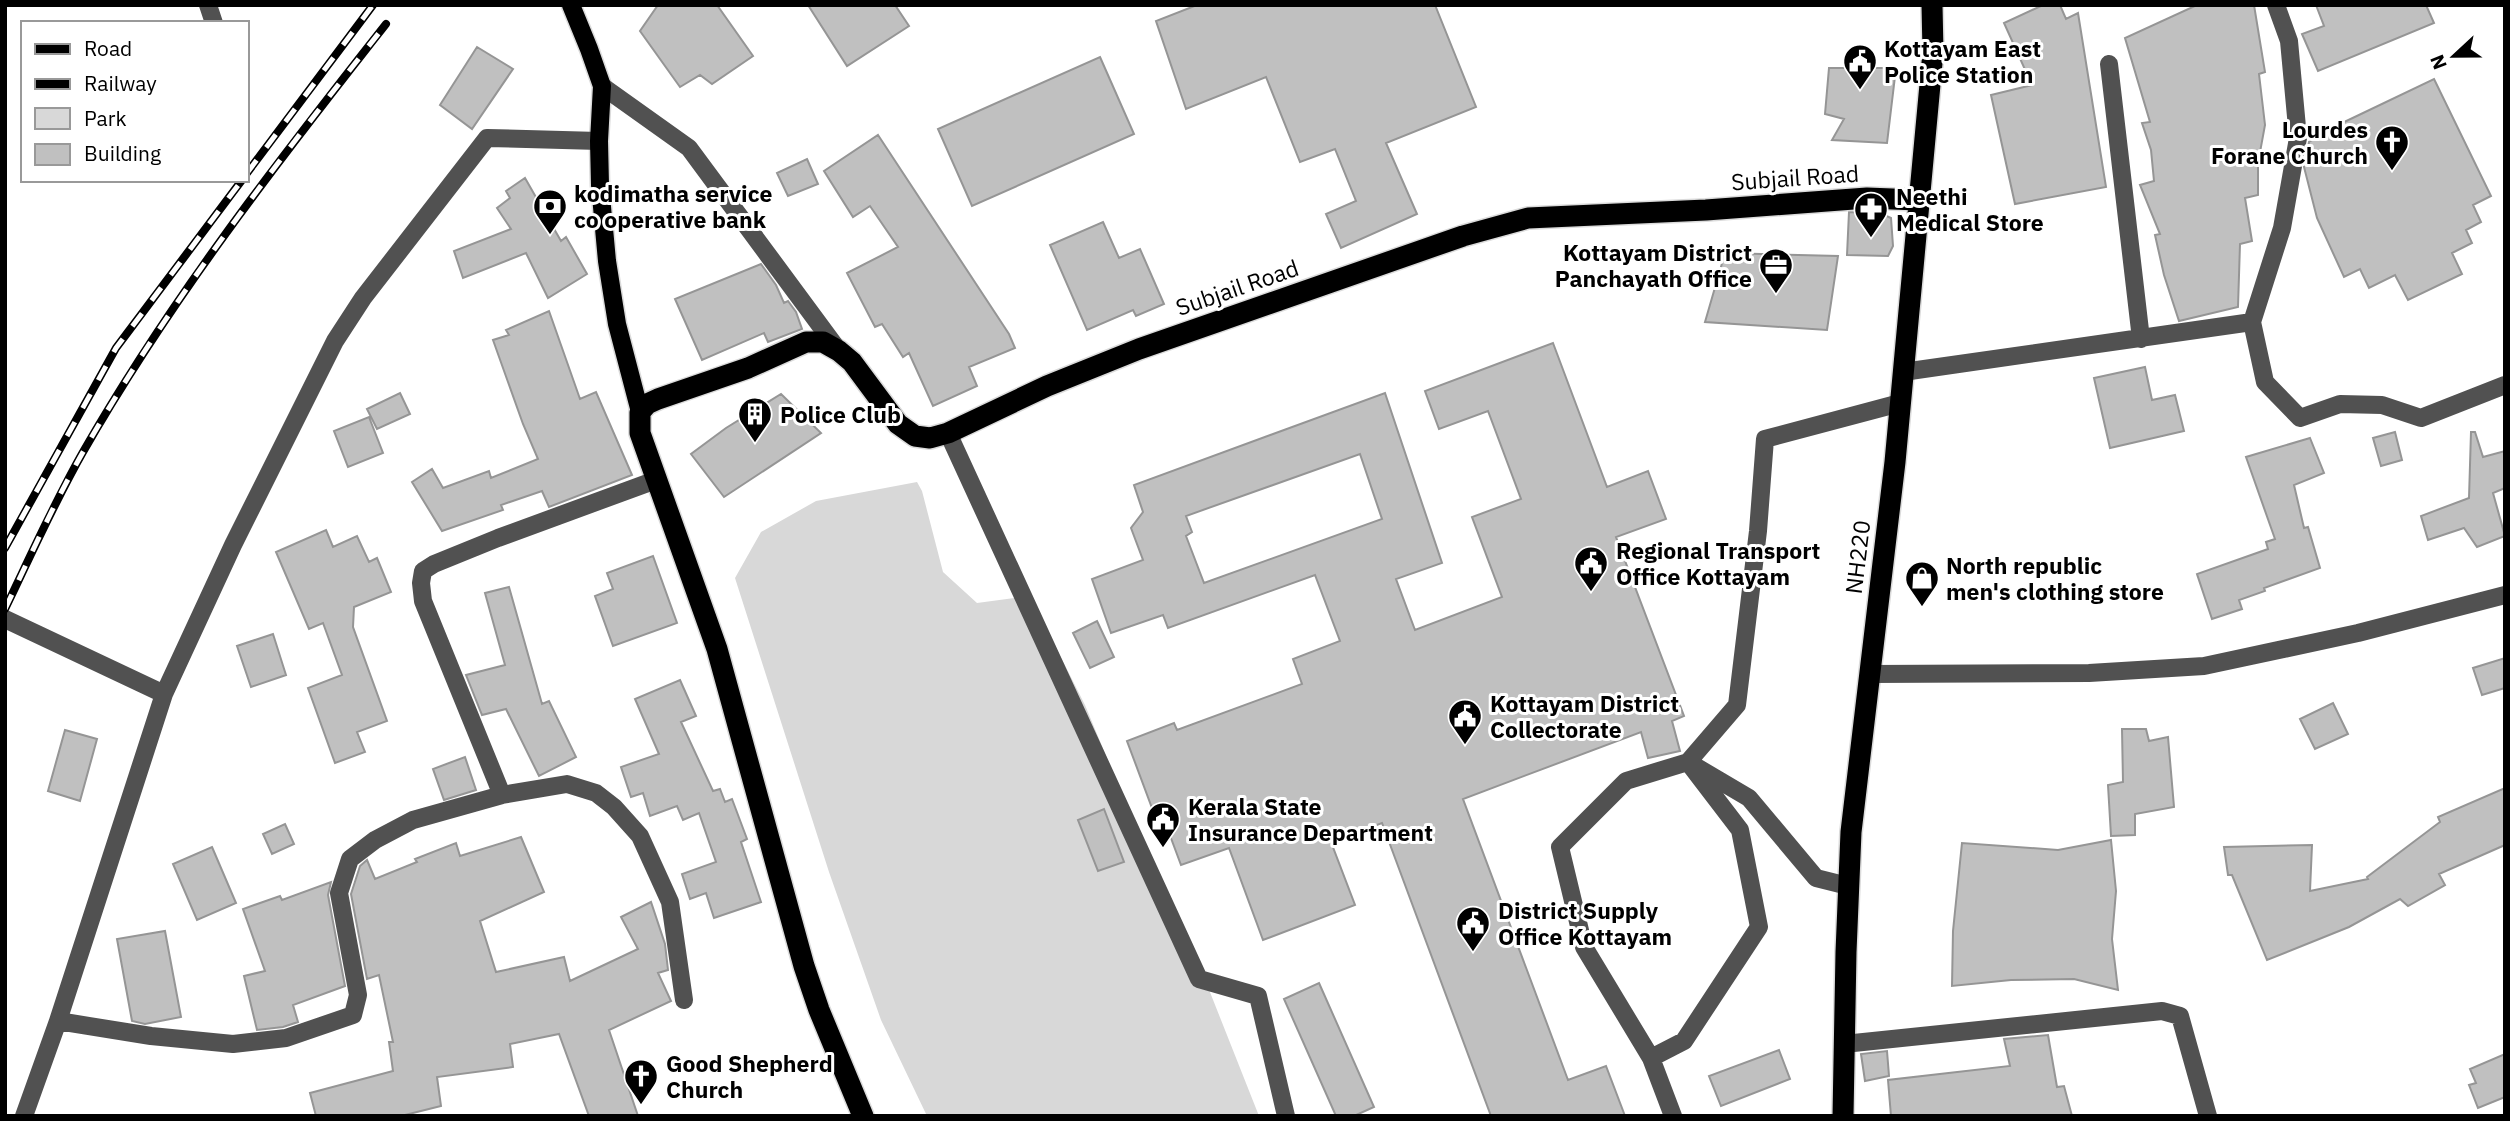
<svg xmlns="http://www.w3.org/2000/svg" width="2510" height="1121" viewBox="0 0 2510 1121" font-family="'IBM Plex Sans',sans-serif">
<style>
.green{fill:#d8d8d8}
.building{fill:#c0c0c0;stroke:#959595;stroke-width:2;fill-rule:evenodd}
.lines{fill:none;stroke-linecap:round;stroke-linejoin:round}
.major-casing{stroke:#dbdbdb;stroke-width:21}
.highway-casing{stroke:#dbdbdb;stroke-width:24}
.minor{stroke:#515151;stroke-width:18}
.major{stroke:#000;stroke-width:18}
.highway{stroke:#000;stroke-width:21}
.rail-casing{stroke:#000;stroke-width:8}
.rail{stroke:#fff;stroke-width:5;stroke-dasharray:16;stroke-linecap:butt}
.labels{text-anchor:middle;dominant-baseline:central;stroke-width:6;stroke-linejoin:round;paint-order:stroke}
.poi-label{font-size:23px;font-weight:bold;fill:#000;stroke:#fff;text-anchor:start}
.street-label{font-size:23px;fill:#000;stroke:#fff}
</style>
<rect width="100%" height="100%" fill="#fff"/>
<path class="green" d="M 917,482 L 922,491 L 943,572 L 977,603 L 1030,596 L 1085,705 L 1124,799 L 1187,934 L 1259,1116 L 927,1116 L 881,1020 L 829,872 L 735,578 L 761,532 L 816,501 Z"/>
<path class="building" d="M 658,5 L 717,5 L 753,56 L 712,84 L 700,75 L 680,87 L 640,31 Z
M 808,5 L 895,5 L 909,26 L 847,66 Z
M 1197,5 L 1435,5 L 1476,107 L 1386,143 L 1417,214 L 1341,248 L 1326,214 L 1356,201 L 1335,149 L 1300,162 L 1266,77 L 1186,109 L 1156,21 Z
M 2043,5 L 2060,5 L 2066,19 L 2078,13 L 2106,187 L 2015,204 L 1991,95 L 2032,85 L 2004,23 Z
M 2197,5 L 2254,5 L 2265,72 L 2259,74 L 2265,125 L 2258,163 L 2258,195 L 2245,198 L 2252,241 L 2240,244 L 2238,307 L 2179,321 L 2164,275 L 2155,235 L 2160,234 L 2140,185 L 2154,181 L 2151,150 L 2142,123 L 2150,122 L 2125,38 Z
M 2316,5 L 2426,5 L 2434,23 L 2318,71 L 2302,34 L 2324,26 Z
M 477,47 L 513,69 L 472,129 L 440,105 Z
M 1100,57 L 1134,134 L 972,206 L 938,129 Z
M 1829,68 L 1896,68 L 1887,143 L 1832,140 L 1844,119 L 1825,114 Z
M 2434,79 L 2491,196 L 2473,205 L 2481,222 L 2466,230 L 2472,243 L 2452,253 L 2462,274 L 2408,300 L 2395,275 L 2369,288 L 2360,269 L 2344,277 L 2317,218 L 2304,167 L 2309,142 L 2338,125 Z
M 878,135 L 1009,334 L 1015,348 L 969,367 L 977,386 L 933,406 L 909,353 L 903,357 L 882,324 L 875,327 L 847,273 L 898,247 L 870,206 L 853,217 L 824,171 Z
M 807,159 L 818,184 L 788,196 L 777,173 Z
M 525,178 L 561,241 L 566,237 L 587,274 L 548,298 L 526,253 L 463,278 L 454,251 L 511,229 L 497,208 L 510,198 L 506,191 Z
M 1849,212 L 1882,214 L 1891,218 L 1893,246 L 1888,256 L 1847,255 Z
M 1103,222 L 1119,258 L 1140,249 L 1164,304 L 1136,316 L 1133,310 L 1087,330 L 1050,245 Z
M 1725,253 L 1838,256 L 1827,330 L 1705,322 Z
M 761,264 L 776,285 L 784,303 L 788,301 L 796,312 L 802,329 L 768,342 L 764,333 L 702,360 L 675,299 Z
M 549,311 L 580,399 L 596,392 L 632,475 L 549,507 L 542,491 L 501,505 L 503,510 L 442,531 L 412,482 L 432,469 L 443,488 L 489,471 L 491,478 L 538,459 L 523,424 L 493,340 L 509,335 L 506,330 Z
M 1553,343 L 1607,487 L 1648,471 L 1666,519 L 1616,537 L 1684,716 L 1672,721 L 1680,751 L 1648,758 L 1641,732 L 1463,799 L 1568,1080 L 1606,1066 L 1625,1116 L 1491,1116 L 1382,823 L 1331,842 L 1355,905 L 1263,940 L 1229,848 L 1181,865 L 1159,806 L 1152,808 L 1127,741 L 1174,723 L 1177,730 L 1302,684 L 1293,659 L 1340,641 L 1315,575 L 1168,628 L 1163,615 L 1111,633 L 1092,579 L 1143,560 L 1131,528 L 1143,512 L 1134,485 L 1385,393 L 1442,563 L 1396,579 L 1415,630 L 1502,597 L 1472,517 L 1521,499 L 1488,411 L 1439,429 L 1425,391 ZM 1360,454 L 1382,519 L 1204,583 L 1186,536 L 1192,532 L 1186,516 Z
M 2145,367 L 2152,400 L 2175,395 L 2184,431 L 2110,448 L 2094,378 Z
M 400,393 L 410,414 L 377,429 L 367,409 Z
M 781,394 L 821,433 L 724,497 L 691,454 L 726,428 Z
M 369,417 L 383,453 L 348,467 L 334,431 Z
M 2395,432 L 2402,460 L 2381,466 L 2373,438 Z
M 2471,432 L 2475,432 L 2483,457 L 2505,451 L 2505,488 L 2493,493 L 2505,536 L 2477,547 L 2464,528 L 2428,540 L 2421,516 L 2469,498 Z
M 2310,438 L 2324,473 L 2294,485 L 2304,528 L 2308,527 L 2320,568 L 2264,588 L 2265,591 L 2239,600 L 2242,609 L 2212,619 L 2197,574 L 2268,549 L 2266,542 L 2275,539 L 2246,457 Z
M 326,530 L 333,547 L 357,536 L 369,562 L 377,558 L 391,592 L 354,607 L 353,627 L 387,721 L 357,732 L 365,752 L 335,763 L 308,688 L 342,675 L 323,623 L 309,629 L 276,552 Z
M 653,556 L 677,623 L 613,646 L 595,596 L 613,589 L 607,573 Z
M 509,587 L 542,704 L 549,701 L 576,757 L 539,776 L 506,709 L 482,715 L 466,675 L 505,665 L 485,593 Z
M 1097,621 L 1114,657 L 1090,668 L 1073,633 Z
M 273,634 L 286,675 L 251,687 L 237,646 Z
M 2505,658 L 2505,688 L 2482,695 L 2473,668 Z
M 680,680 L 696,716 L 681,722 L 713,791 L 720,789 L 725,802 L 732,799 L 747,839 L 741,842 L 761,902 L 714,918 L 706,893 L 690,899 L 682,874 L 716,862 L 699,813 L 683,820 L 677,806 L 650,816 L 643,793 L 631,797 L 621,767 L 659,754 L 635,699 Z
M 2333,703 L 2348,734 L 2315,749 L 2300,719 Z
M 2122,729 L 2146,729 L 2149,741 L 2168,737 L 2174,807 L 2135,814 L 2135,835 L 2111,836 L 2108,785 L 2123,782 Z
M 65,730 L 97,739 L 80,801 L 48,791 Z
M 465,757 L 476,790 L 444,800 L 433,769 Z
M 2505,788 L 2505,845 L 2439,874 L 2445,885 L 2408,906 L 2400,899 L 2349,927 L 2267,960 L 2232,875 L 2228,875 L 2224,847 L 2312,845 L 2310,891 L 2368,879 L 2367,877 L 2440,822 L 2438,817 Z
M 1104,809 L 1124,862 L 1098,871 L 1078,820 Z
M 285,824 L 294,844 L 272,854 L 263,834 Z
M 521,837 L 544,892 L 480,921 L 496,972 L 564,957 L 570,981 L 638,949 L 621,917 L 651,902 L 665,944 L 668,970 L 658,973 L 671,1001 L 609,1030 L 638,1116 L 589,1116 L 559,1034 L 510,1044 L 513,1067 L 437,1077 L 441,1106 L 401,1116 L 316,1116 L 310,1093 L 393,1071 L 389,1042 L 393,1042 L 379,975 L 367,979 L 351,894 L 360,866 L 367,860 L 375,879 L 417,862 L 415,859 L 456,843 L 460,856 Z
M 2111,840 L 2116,891 L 2112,939 L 2118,990 L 2074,979 L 2011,980 L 1952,986 L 1953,931 L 1962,843 L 2058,850 Z
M 212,847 L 236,903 L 197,920 L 173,864 Z
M 331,882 L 328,895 L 345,986 L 293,1005 L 298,1022 L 283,1027 L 257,1030 L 244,976 L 265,971 L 243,909 L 280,896 L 282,900 Z
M 165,931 L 181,1017 L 145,1024 L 132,1021 L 117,939 Z
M 1319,983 L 1374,1107 L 1354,1116 L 1336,1116 L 1284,999 Z
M 2048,1035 L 2057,1087 L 2064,1086 L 2072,1116 L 1891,1116 L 1888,1080 L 2010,1066 L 2004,1039 Z
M 1779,1050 L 1790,1079 L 1721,1106 L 1709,1076 Z
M 1887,1051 L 1889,1076 L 1865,1081 L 1861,1054 Z
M 2505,1054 L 2505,1097 L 2478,1108 L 2469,1085 L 2476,1083 L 2470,1069 Z"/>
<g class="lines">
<g class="major-casing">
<path id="major" d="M 571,5 L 589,49 L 602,86 L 599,141 L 600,185 L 607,261 L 617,324 L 640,412"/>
</g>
<g class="highway-casing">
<path id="highway" d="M 863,1116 L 819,1010 L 804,966 L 717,649 L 640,433 L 640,412 L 647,404 L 658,399 L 748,368 L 806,342 L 823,342 L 839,351 L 852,362 L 898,424 L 915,436 L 930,438 L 948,433 L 1047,386 L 1139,349 L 1463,236 L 1528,218 L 1706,210 L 1867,198 L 1918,200
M 1843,1116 L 1846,952 L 1851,832 L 1895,462 L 1933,52 L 1932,5"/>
</g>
<path class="minor" d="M 208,5 L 214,23
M 2276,5 L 2289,41 L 2298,138 L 2282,228 L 2252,322 L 2265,382 L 2300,418 L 2340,404 L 2382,405 L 2421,418 L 2505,385
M 2109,64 L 2141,339
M 602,86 L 689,148 L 839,351
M 1903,372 L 2252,322
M 948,433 L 1199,979 L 1258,996 L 1286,1116
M 5,619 L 164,694
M 1870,674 L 2089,673 L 2204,666 L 2358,633 L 2505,595
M 502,795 L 423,601 L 421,583 L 423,571 L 434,564 L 498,538 L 656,480
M 1848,886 L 1816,878 L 1749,798 L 1688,762 L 1737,705 L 1758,531 L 1765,439 L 1900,403
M 58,1021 L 151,1036 L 233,1044 L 286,1038 L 353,1015 L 358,995 L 339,893 L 350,859 L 375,840 L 413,820 L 502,795 L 567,784 L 596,793 L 614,807 L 640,836 L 670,902 L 684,1000
M 1844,1044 L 2162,1011 L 2180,1016 L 2208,1116
M 1651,1058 L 1684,1041 L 1759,927 L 1740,830 L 1688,762 L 1626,781 L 1560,847 L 1584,947 L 1651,1058 L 1673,1116
M 24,1116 L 58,1021 L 164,694 L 233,545 L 335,341 L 363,298 L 487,138 L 599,141"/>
<use href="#major" class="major"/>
<use href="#highway" class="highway"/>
<g class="rail-casing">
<path id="rail" d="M 247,173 L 373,5
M 5,548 L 116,348 L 242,180
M 5,609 C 30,557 54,503 83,452 C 170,300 278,161 386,24"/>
</g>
<use href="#rail" class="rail"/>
</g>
<defs>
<g id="civic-pin" transform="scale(1.75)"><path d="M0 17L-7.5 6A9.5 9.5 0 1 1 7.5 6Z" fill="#000" stroke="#fff"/><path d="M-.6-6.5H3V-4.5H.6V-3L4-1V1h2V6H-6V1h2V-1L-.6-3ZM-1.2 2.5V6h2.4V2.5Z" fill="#fff"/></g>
<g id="church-pin" transform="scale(1.75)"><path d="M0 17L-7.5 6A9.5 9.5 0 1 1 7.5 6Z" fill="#000" stroke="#fff"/><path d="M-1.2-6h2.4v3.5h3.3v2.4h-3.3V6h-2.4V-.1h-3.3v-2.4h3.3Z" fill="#fff"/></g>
<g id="bank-pin" transform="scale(1.75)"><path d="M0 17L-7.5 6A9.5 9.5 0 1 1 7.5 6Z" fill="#000" stroke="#fff"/><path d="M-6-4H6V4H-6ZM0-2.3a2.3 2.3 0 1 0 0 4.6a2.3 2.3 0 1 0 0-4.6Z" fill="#fff"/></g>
<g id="pharmacy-pin" transform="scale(1.75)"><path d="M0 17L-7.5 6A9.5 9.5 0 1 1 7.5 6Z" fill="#000" stroke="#fff"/><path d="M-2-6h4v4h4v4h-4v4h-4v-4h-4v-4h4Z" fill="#fff"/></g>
<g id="office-pin" transform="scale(1.75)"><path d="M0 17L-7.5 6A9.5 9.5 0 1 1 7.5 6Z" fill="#000" stroke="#fff"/><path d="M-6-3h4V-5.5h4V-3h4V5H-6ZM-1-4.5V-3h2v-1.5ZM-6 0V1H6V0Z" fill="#fff"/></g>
<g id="building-pin" transform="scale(1.75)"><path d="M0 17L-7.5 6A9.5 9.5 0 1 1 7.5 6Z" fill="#000" stroke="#fff"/><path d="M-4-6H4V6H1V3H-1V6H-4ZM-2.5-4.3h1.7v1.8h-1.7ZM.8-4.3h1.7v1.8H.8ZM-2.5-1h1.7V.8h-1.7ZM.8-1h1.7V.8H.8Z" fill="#fff"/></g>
<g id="shop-pin" transform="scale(1.75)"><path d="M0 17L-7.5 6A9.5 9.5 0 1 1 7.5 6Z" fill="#000" stroke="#fff"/><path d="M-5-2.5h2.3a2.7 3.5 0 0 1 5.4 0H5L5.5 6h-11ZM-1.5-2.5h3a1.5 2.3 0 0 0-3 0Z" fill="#fff"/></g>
</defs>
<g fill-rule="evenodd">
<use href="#civic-pin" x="1860" y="61"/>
<use href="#church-pin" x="2392" y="142"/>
<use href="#bank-pin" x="550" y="206"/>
<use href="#pharmacy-pin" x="1871" y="209"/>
<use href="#office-pin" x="1776" y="265"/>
<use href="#building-pin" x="755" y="414"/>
<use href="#civic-pin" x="1591" y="563"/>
<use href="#shop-pin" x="1922" y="578"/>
<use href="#civic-pin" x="1465" y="716"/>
<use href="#civic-pin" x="1163" y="819"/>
<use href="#civic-pin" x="1473" y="923"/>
<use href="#church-pin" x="641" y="1076"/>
</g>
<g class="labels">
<g class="poi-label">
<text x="1884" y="48">Kottayam East<tspan x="1884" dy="26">Police Station</tspan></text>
<text x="2368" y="129" text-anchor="end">Lourdes<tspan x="2368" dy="26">Forane Church</tspan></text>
<text x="574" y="193">kodimatha service<tspan x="574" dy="26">co operative bank</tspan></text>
<text x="1896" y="196">Neethi<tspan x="1896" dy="26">Medical Store</tspan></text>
<text x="1752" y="252" text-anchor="end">Kottayam District<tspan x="1752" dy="26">Panchayath Office</tspan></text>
<text x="780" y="414">Police Club</text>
<text x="1616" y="550">Regional Transport<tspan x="1616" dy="26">Office Kottayam</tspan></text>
<text x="1946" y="565">North republic<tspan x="1946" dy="26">men's clothing store</tspan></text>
<text x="1490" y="703">Kottayam District<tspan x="1490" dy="26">Collectorate</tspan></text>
<text x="1188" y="806">Kerala State<tspan x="1188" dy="26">Insurance Department</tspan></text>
<text x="1498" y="910">District Supply<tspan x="1498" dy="26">Office Kottayam</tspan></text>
<text x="666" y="1063">Good Shepherd<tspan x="666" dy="26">Church</tspan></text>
</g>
<g class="street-label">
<text transform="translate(1795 177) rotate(-4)">Subjail Road</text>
<text transform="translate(1237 287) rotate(-19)">Subjail Road</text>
<text transform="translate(1857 557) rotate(-83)">NH220</text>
</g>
</g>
<rect width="2510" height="1121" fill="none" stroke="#000000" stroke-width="14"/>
<rect x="21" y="21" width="228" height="161" fill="#ffffff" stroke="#999999" stroke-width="2"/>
<rect x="35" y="44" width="35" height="10" fill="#000000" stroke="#999999" stroke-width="2"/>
<text x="84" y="56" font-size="21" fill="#000000">Road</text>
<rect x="35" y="79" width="35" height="10" fill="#000000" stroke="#999999" stroke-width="2"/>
<text x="84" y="91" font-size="21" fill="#000000">Railway</text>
<rect x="35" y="108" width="35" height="21" fill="#d8d8d8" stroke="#999999" stroke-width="2"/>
<text x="84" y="126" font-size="21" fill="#000000">Park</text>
<rect x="35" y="144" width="35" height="21" fill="#c0c0c0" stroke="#999999" stroke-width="2"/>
<text x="84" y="161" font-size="21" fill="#000000">Building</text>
<g transform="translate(2454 56) rotate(248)" stroke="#ffffff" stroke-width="5" paint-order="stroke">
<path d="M0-5L12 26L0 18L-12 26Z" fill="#000000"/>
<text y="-10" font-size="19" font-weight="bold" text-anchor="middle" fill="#000000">N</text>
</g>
</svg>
